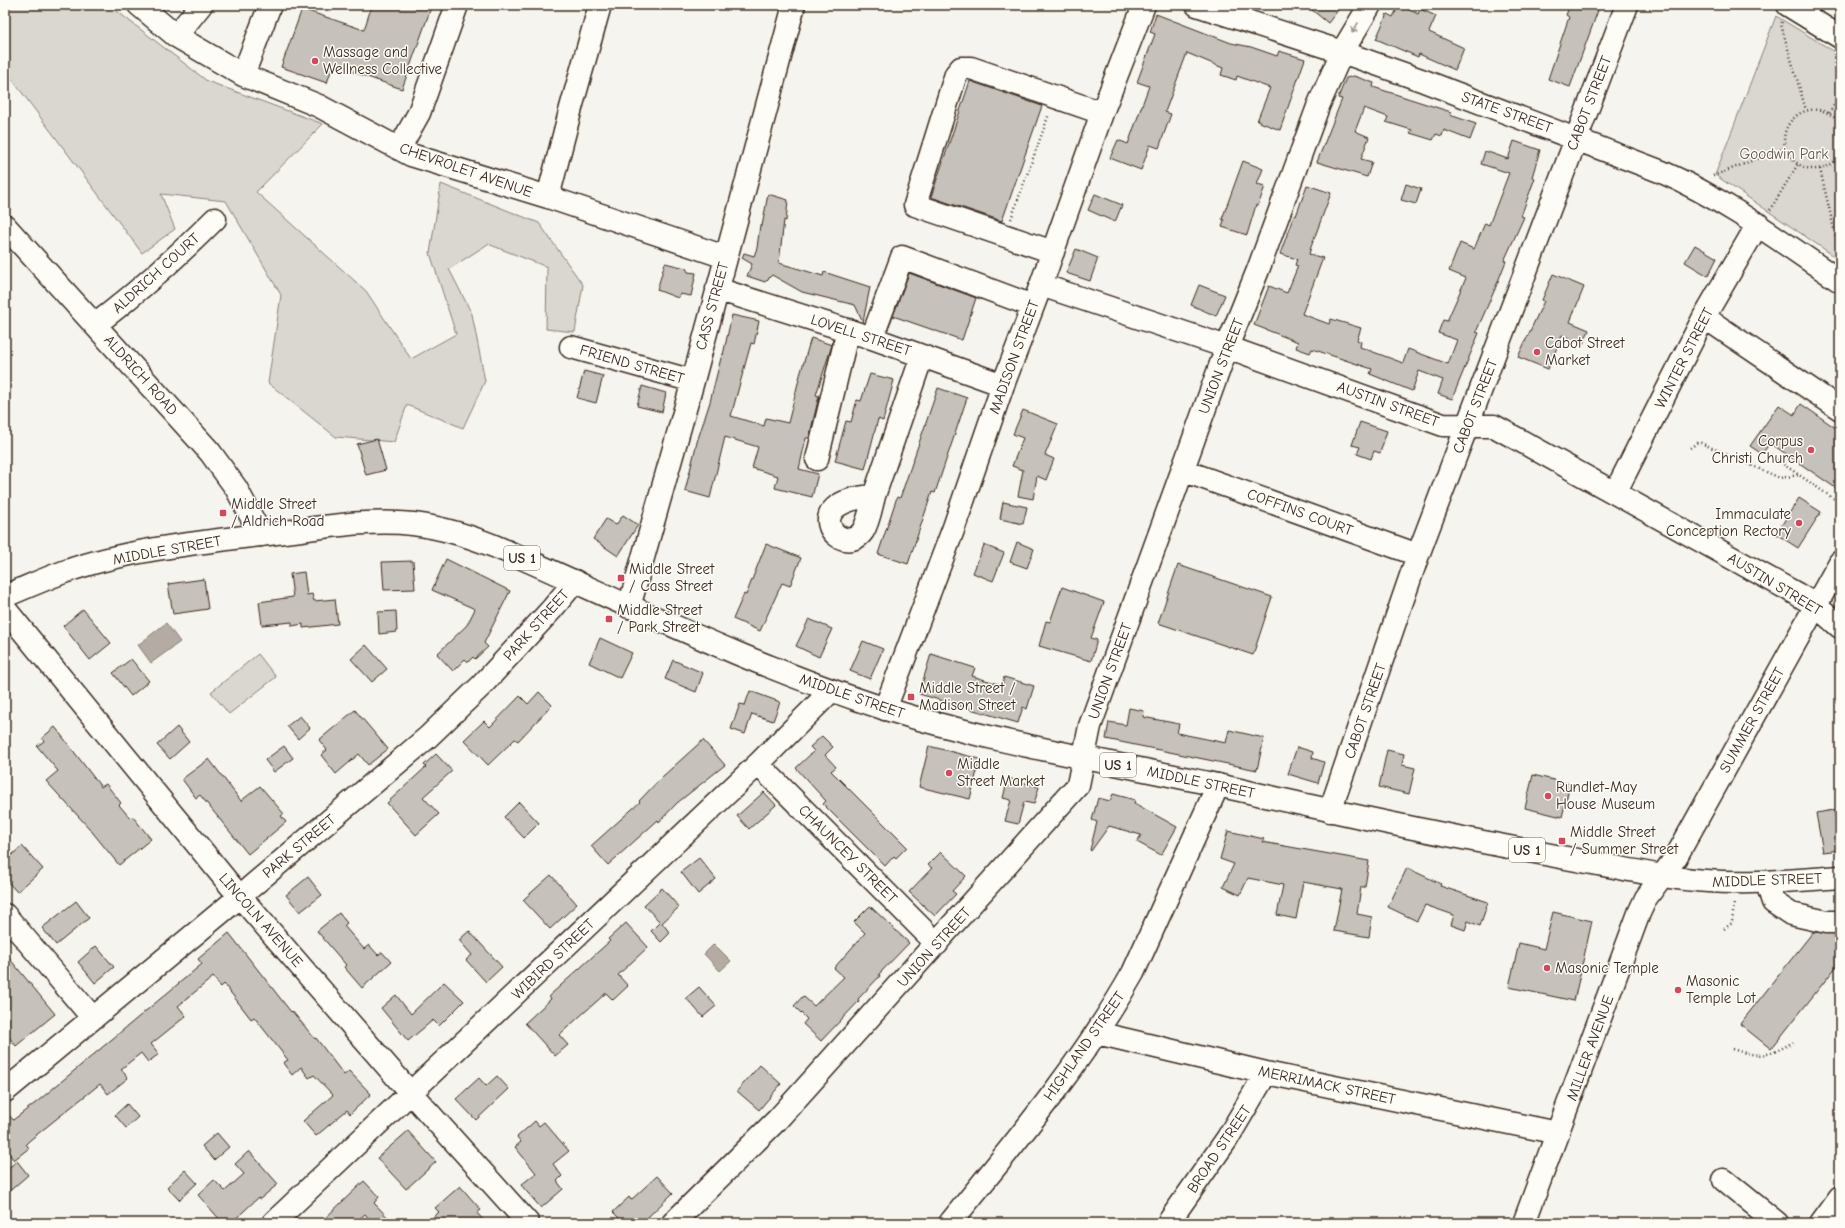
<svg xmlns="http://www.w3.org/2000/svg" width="1845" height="1228" viewBox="0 0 1845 1228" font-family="'Comic Neue',sans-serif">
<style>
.green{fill:#dad6d0;stroke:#8a8077}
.water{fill:#b4aca4;stroke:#84786e}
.building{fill:#c7c1bb;stroke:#3b2a1e}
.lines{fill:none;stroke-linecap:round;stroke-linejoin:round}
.minor-casing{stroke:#3b2a1e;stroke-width:25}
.major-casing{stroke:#3b2a1e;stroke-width:25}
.path{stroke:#3b2a1e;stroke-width:2.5;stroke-dasharray:1 3;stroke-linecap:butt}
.minor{stroke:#fdfcf7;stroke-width:22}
.major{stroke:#fdfcf7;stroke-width:22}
.oneway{stroke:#9c938a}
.poi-dot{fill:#d1495b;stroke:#fdfcf7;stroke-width:1.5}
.labels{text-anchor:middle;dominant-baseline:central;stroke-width:3;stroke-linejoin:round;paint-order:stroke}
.shield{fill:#fdfcf7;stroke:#75695f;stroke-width:1}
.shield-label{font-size:14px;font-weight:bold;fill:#3b2a1e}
.poi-label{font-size:15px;fill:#3b2a1e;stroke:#fdfcf7;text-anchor:start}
.street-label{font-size:15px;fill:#3b2a1e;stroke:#fdfcf7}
.park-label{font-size:15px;fill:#63554a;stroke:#fdfcf7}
</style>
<rect width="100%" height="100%" fill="#f5f4ee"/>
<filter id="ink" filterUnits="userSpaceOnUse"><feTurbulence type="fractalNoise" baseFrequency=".025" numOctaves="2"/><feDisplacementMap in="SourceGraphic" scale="8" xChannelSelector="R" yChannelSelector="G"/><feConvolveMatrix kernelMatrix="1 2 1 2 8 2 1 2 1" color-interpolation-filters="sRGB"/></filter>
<g filter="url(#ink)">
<path class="green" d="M 5,5 L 109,5 L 207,81 L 323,124 L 256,192 L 366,291 L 411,359 L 456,334 L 430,253 L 441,184 L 539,223 L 583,285 L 575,332 L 546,329 L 547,267 L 488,244 L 449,269 L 472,314 L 485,381 L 463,428 L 407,405 L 394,442 L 336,437 L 268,383 L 281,295 L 226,201 L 161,194 L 175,229 L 142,253 L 5,70 Z
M 1776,16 L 1840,55 L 1840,260 L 1715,175 Z
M 258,654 L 276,677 L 229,714 L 211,692 Z"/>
<path class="water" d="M 166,623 L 180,642 L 151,663 L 138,645 Z
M 714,944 L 731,961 L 720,971 L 704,954 Z"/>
<path class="building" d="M 372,5 L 432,5 L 402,89 L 333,65 L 327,83 L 281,67 L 302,9 L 364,30 Z
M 1306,5 L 1342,5 L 1328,23 Z
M 1399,5 L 1418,14 L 1420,9 L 1436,16 L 1429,32 L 1464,48 L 1455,70 L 1419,54 L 1418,57 L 1376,39 L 1387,14 L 1393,17 Z
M 1570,5 L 1600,5 L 1570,87 L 1548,79 L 1569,17 L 1566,15 Z
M 1156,14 L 1231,43 L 1251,47 L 1277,56 L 1279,51 L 1305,59 L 1280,130 L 1257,121 L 1270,88 L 1237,76 L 1236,80 L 1221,75 L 1223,68 L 1187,53 L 1165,112 L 1171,114 L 1159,148 L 1150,145 L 1141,170 L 1110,158 L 1118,140 L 1128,144 L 1149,86 L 1137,82 L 1155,34 L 1150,32 Z
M 1354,76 L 1374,83 L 1373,87 L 1451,112 L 1450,115 L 1476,124 L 1470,140 L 1444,130 L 1442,136 L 1436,134 L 1433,140 L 1410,133 L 1412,130 L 1386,122 L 1388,117 L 1364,108 L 1355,131 L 1369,137 L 1361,159 L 1372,162 L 1367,177 L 1317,162 L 1342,99 L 1338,98 L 1346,78 Z
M 970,81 L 1042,106 L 1002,221 L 931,197 Z
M 1514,141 L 1540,150 L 1532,177 L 1535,178 L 1521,216 L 1524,217 L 1504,261 L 1506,261 L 1495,289 L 1476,332 L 1479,333 L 1452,399 L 1438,394 L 1443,380 L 1419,371 L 1412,391 L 1370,374 L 1372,369 L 1312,349 L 1310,353 L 1296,348 L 1298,342 L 1254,325 L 1269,286 L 1287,293 L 1298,266 L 1295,265 L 1297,259 L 1280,254 L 1294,215 L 1296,216 L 1307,185 L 1331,193 L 1311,247 L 1309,254 L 1323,258 L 1302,314 L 1329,324 L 1331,319 L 1361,328 L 1357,340 L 1361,342 L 1360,347 L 1403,363 L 1408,349 L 1448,364 L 1457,340 L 1438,333 L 1443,320 L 1447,321 L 1466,278 L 1449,271 L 1460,243 L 1474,249 L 1485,223 L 1489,225 L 1509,173 L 1481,164 L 1485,151 L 1508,159 Z
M 1243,161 L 1263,169 L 1257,184 L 1265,186 L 1258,206 L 1256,205 L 1247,235 L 1222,227 L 1224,220 L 1222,219 Z
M 1406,184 L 1421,189 L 1416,204 L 1401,200 Z
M 768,194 L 788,200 L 786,221 L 784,220 L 779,263 L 823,276 L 824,272 L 870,287 L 863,322 L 855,305 L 802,292 L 772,275 L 765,282 L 747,276 L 752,264 L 742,258 L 744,253 L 754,256 L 757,248 L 760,225 L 762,226 Z
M 1095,194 L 1122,205 L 1115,222 L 1088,210 Z
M 1695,245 L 1717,258 L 1708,276 L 1685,262 Z
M 1076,249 L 1098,258 L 1090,281 L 1066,273 Z
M 665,263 L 686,268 L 688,272 L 696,273 L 691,296 L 680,294 L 678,298 L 657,290 Z
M 909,273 L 976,298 L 962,340 L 893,316 Z
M 1553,274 L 1584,287 L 1570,322 L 1589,330 L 1583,344 L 1562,335 L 1548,369 L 1518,357 L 1544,301 L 1542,300 Z
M 1199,285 L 1225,295 L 1216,316 L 1191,305 Z
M 732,315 L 759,321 L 754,344 L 751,343 L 731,416 L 764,426 L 766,418 L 788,423 L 800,375 L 811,338 L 832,345 L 816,395 L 819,396 L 809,438 L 806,438 L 799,469 L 818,474 L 812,497 L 775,488 L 778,476 L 752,468 L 758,447 L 725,437 L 710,498 L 685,491 L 697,442 L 710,402 L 722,354 L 723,355 Z
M 584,371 L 603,376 L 596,403 L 577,398 Z
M 870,374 L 894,380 L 883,421 L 878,419 L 865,469 L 835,461 L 846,421 L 851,422 L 857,400 L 861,401 Z
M 642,386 L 666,393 L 662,412 L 637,406 Z
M 938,388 L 967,398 L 935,493 L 932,492 L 908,564 L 878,554 L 897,497 L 900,498 Z
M 1801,404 L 1840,431 L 1840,491 L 1770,443 L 1762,454 L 1750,446 L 1779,405 L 1794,415 Z
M 1023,410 L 1058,424 L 1045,455 L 1054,459 L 1046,480 L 1037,476 L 1033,499 L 1018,496 L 1023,470 L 1012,466 L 1023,438 L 1013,434 Z
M 1360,422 L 1387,431 L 1380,453 L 1374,451 L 1371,459 L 1357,454 L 1360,447 L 1352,445 Z
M 377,439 L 386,470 L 366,475 L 357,444 Z
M 1799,498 L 1821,512 L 1798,548 L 1776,534 Z
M 1003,502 L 1027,507 L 1023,524 L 1000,519 Z
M 623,515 L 638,525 L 618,556 L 593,539 L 606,519 L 616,525 Z
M 1017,542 L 1034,549 L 1027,568 L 1010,562 Z
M 766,544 L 801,558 L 790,586 L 782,583 L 760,631 L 733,619 L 744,594 L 746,595 Z
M 984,545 L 1004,553 L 993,581 L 973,573 Z
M 446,559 L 510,591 L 484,643 L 488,647 L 475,659 L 473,657 L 468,662 L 465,659 L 453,671 L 437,654 L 467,625 L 475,609 L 432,590 Z
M 413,561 L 415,589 L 384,590 L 382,562 Z
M 1178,565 L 1272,597 L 1253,655 L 1158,623 Z
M 304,572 L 307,595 L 312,594 L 314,601 L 335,599 L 338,624 L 303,628 L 303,624 L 292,626 L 292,622 L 262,625 L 259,602 L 293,597 L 290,574 Z
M 204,579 L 208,609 L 173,614 L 168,584 Z
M 1062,587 L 1104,602 L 1091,638 L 1097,640 L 1091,661 L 1039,646 L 1046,621 L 1050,622 Z
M 83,609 L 111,643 L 90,660 L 63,626 Z
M 396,611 L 397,632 L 379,634 L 378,612 Z
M 809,619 L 832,629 L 819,657 L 796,646 Z
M 600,638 L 632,653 L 620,678 L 589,663 Z
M 863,641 L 883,649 L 870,679 L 850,671 Z
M 366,645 L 387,669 L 372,682 L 351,659 Z
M 931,654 L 975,668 L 972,676 L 1002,685 L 1004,677 L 1034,686 L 1027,709 L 1023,707 L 1018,723 L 919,694 Z
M 131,659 L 149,681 L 131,696 L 113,673 Z
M 673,660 L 703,673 L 696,692 L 665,679 Z
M 750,691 L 780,702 L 773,721 L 752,714 L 745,734 L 731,729 L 740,704 L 745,705 Z
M 539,692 L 552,705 L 518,741 L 515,739 L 488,765 L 464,740 L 484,721 L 490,727 L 520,696 L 528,704 Z
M 1129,708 L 1144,711 L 1143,717 L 1179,724 L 1177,733 L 1226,743 L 1229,730 L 1264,738 L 1257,770 L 1106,739 L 1109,722 L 1126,725 Z
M 355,710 L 388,749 L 368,765 L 359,754 L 336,774 L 321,755 L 327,750 L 319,740 Z
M 300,716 L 310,728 L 298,739 L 287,726 Z
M 55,727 L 101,787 L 106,784 L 121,803 L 119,805 L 130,818 L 133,817 L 151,839 L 119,865 L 89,828 L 46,781 L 58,771 L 37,746 L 44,741 L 42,738 Z
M 177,727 L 189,742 L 170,759 L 157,745 Z
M 822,736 L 833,747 L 825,755 L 836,767 L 831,771 L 907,847 L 896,858 L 894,856 L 885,866 L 823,804 L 826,801 L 796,768 L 814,751 L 810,747 Z
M 703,740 L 725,765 L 677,803 L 659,822 L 658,820 L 608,865 L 591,846 L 640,802 L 639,801 L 662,777 Z
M 284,746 L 293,758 L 274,772 L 265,760 Z
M 929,746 L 980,759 L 970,799 L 919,787 Z
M 1297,747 L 1313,752 L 1312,758 L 1324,762 L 1318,783 L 1288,774 Z
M 1387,750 L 1404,754 L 1402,765 L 1415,768 L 1409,794 L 1379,787 Z
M 436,754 L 452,771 L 423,797 L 439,814 L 416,835 L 387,803 L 426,767 L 424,765 Z
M 209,759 L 241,801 L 260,786 L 284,814 L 281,816 L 286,822 L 248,854 L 200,795 L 196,798 L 182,779 Z
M 1533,775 L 1570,784 L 1562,817 L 1525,808 Z
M 1008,778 L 1039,787 L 1034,804 L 1024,802 L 1018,824 L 1005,821 L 1011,800 L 1003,798 Z
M 764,792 L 776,805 L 749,829 L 737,816 Z
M 1113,794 L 1135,800 L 1134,803 L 1177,827 L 1161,855 L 1137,842 L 1141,835 L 1109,826 L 1091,851 L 1090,850 L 1097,822 L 1092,820 L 1098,798 L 1110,801 Z
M 519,802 L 539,823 L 524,838 L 504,817 Z
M 1834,810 L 1838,833 L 1840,833 L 1840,850 L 1823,852 L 1816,813 Z
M 1228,831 L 1264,839 L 1262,842 L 1369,861 L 1365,887 L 1361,887 L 1357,914 L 1372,917 L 1369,937 L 1334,931 L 1342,889 L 1303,882 L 1296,919 L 1277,915 L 1283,885 L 1248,878 L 1240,895 L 1223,887 L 1234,864 L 1220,859 Z
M 22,846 L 43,869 L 17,892 L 5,879 L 5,861 Z
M 941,852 L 966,876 L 952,891 L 956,894 L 935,916 L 909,892 L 932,868 L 928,865 Z
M 699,858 L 716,879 L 698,894 L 681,872 Z
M 1407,868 L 1441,884 L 1440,886 L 1488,902 L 1480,926 L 1468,921 L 1465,930 L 1451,925 L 1454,915 L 1425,905 L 1417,921 L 1388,907 Z
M 551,875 L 577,904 L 550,929 L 523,900 Z
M 308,877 L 322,895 L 300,912 L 286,895 Z
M 662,888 L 679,907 L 662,923 L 670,933 L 661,942 L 651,931 L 660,922 L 644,905 Z
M 76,901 L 89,918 L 56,945 L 42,928 Z
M 870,906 L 909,943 L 879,974 L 880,976 L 858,999 L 859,1001 L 821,1041 L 803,1024 L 807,1019 L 794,1006 L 803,996 L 814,1006 L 844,977 L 834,968 L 865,933 L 854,922 Z
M 1553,912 L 1592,921 L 1574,1001 L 1509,987 L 1519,943 L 1544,949 Z
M 339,913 L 347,923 L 344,926 L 364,949 L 369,945 L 378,955 L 382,952 L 391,962 L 362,988 L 344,967 L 346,965 L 317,931 Z
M 626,923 L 648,947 L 618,975 L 628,986 L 613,1000 L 606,993 L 559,1035 L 568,1045 L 555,1056 L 525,1023 L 551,999 L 549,996 L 610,941 L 608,939 Z
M 469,931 L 502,967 L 486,982 L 466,960 L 472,955 L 459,940 Z
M 1813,932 L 1840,934 L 1840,962 L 1771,1049 L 1740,1024 Z
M 229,933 L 291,1012 L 292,1011 L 315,1039 L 316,1038 L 344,1075 L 349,1071 L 371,1094 L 350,1114 L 347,1110 L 316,1136 L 303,1121 L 333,1095 L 314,1075 L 309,1078 L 301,1067 L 292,1075 L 283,1063 L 288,1060 L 254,1017 L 251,1019 L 224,984 L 221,987 L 213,977 L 178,1006 L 186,1016 L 151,1044 L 159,1054 L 148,1062 L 141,1053 L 121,1069 L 128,1078 L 108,1094 L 100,1084 L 30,1140 L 26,1144 L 29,1148 L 14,1160 L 5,1149 L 5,1110 L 13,1120 L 38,1101 L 202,964 L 198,959 Z
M 96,946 L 114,967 L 95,983 L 78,962 Z
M 5,953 L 55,1014 L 16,1046 L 5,1032 Z
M 444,982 L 464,1001 L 439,1026 L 433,1020 L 408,1041 L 381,1008 L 396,995 L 411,1014 Z
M 699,987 L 716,1006 L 703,1017 L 686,998 Z
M 760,1065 L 781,1084 L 759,1110 L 737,1091 Z
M 497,1076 L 509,1089 L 476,1120 L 456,1099 L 479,1078 L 486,1086 Z
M 127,1104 L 138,1117 L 126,1128 L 115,1115 Z
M 535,1121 L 539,1126 L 544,1122 L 569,1151 L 553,1164 L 562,1176 L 557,1181 L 563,1189 L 541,1208 L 521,1185 L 536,1173 L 515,1147 L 521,1142 L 517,1137 Z
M 408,1131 L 436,1162 L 406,1189 L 377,1158 Z
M 217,1133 L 229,1147 L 214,1160 L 202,1146 Z
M 249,1151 L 278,1184 L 260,1199 L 258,1198 L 231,1223 L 223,1223 L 198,1195 L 214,1180 L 225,1191 L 244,1174 L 235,1164 Z
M 17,1161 L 28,1175 L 5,1195 L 5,1171 Z
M 185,1170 L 197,1183 L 179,1200 L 167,1187 Z
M 657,1176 L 673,1193 L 648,1217 L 654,1223 L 624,1223 L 613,1212 L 629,1197 L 631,1200 Z
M 364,1181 L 379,1197 L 374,1203 L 393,1223 L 373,1223 L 365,1214 L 355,1223 L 320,1223 Z
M 460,1186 L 481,1210 L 477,1213 L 486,1223 L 426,1223 L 439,1212 L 435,1208 Z"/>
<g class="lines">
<g class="minor-casing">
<path id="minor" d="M 139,5 L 176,36 L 243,75 L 319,106 L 411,155 L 548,197 L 725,257
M 1197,5 L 1342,52 L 1424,81 L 1662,172 C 1726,200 1782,242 1840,281
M 1788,5 L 1840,37
M 176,36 L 201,5
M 243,75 L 270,5
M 399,149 L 419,113 L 457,5
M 548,197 L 571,108 L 600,5
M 5,226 L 210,452 L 236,488 L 261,535
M 1053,252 L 915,205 L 956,74 L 961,68 L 971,68 L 1102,113
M 1041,285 L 1227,347 L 1443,425 L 1494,426 L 1797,594 L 1815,605 L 1840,627
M 717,289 L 872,338 L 1003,385
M 1704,317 L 1840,409
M 95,325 C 138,292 177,257 215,219
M 872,338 L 902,257 L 1033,306
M 571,347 L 693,381
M 817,459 L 848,330
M 1182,470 L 1418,555
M 1615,493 L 1704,317 L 1758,224
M 874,496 C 871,507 869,521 863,531 C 843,561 792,502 874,496 L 922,356
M 629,607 L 693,381 L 794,5
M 5,609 L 230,885 L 400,1081 L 528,1223
M 885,709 L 953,530 L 1003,385 L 1041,285 L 1102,113 L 1144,5
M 758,764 L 937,944
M 1330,811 L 1418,555 L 1627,5
M 1662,876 L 1676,857 L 1840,562
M 1767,883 L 1773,902 L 1791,914 L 1827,922 L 1840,922
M 5,915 L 92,1017
M 1097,1033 L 1266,1073 L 1558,1133
M 5,1091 L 225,909 L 428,737 L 481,686 L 552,609 L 575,581
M 1724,1180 L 1777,1223
M 273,1223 L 758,764 L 831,691
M 673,1223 L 777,1120 L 1078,785 L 1090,726 L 1227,347 L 1258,270 L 1319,104 L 1342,52 L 1370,5
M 950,1223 C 1014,1144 1083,1062 1133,973 L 1218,785
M 1168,1223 L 1227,1139 L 1266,1073
M 1821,1223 L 1840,1197"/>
</g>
<g class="major-casing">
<path id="major" d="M 5,596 C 25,588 44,579 64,572 C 131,548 213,541 284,532 C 326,527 371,519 413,524 C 446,528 476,538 506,551 C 631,606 755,667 886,709 C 994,743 1106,761 1217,785 C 1254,793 1291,802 1329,810 C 1439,835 1551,855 1662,876 C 1724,886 1778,882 1840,877
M 1524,1223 L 1639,913 L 1646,898 L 1662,876"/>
</g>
<path class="path" d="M 1782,22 L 1781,25 L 1806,110
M 1829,113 L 1840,95
M 1840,123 C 1809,87 1764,132 1794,161 C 1800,166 1807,169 1814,169 C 1825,169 1834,164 1840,155
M 1820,169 L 1840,255
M 1713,176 L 1785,148
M 1770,210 L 1798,164
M 1011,219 L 1049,114
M 1690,448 L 1697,443 L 1701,443 L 1780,478 L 1799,475
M 1767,453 L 1840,503
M 1724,929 L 1732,923 L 1734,902
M 1732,1049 C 1760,1058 1768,1057 1793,1042"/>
<use href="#minor" class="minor"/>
<use href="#major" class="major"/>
</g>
<defs><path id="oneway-shaft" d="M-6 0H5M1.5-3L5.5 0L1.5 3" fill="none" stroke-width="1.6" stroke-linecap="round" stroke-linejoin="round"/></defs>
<use class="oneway" href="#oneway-shaft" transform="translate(1355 28) rotate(121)"/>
</g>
<g class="poi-dot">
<circle cx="315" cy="61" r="4"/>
<circle cx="1537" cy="352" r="4"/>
<circle cx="1811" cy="450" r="4"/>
<rect x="219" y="509" width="8" height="8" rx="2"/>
<circle cx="1799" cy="523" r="4"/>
<rect x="617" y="574" width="8" height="8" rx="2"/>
<rect x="605" y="615" width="8" height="8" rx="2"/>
<rect x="907" y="693" width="8" height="8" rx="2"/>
<circle cx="949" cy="773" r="4"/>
<circle cx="1548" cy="796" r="4"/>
<rect x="1558" y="837" width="8" height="8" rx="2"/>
<circle cx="1547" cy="968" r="4"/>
<circle cx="1678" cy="990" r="4"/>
</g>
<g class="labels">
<g class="shield">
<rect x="504" y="546" width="36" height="24" rx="3"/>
<rect x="1100" y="753" width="36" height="24" rx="3"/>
<rect x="1509" y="838" width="36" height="24" rx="3"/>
</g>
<g class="shield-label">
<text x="522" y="558">US 1</text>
<text x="1118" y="765">US 1</text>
<text x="1527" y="850">US 1</text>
</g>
<g class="poi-label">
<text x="323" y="52">Massage and<tspan x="323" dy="17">Wellness Collective</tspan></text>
<text x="1545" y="343">Cabot Street<tspan x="1545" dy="17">Market</tspan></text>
<text x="1803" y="441" text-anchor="end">Corpus<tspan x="1803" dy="17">Christi Church</tspan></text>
<text x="231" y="504">Middle Street<tspan x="231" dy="17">/ Aldrich Road</tspan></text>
<text x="1791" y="514" text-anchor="end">Immaculate<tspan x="1791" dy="17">Conception Rectory</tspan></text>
<text x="629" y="569">Middle Street<tspan x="629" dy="17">/ Cass Street</tspan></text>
<text x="617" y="610">Middle Street<tspan x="617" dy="17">/ Park Street</tspan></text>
<text x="919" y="688">Middle Street /<tspan x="919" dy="17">Madison Street</tspan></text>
<text x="957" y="764">Middle<tspan x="957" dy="17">Street Market</tspan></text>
<text x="1556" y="787">Rundlet-May<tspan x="1556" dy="17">House Museum</tspan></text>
<text x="1570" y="832">Middle Street<tspan x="1570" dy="17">/ Summer Street</tspan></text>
<text x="1555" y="968">Masonic Temple</text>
<text x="1686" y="981">Masonic<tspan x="1686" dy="17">Temple Lot</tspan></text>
</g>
<g class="street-label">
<text transform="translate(1589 103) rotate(-69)">CABOT STREET</text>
<text transform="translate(1507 112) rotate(20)">STATE STREET</text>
<text transform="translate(466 170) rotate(19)">CHEVROLET AVENUE</text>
<text transform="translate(156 273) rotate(-42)">ALDRICH COURT</text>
<text transform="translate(712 306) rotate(-75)">CASS STREET</text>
<text transform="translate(861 335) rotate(18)">LOVELL STREET</text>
<text transform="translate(1014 357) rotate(-70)">MADISON STREET</text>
<text transform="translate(1684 358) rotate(-63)">WINTER STREET</text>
<text transform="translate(632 364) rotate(16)">FRIEND STREET</text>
<text transform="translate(1221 366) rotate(-69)">UNION STREET</text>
<text transform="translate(141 375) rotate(48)">ALDRICH ROAD</text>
<text transform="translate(1388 404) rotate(20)">AUSTIN STREET</text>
<text transform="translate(1475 406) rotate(-69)">CABOT STREET</text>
<text transform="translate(1300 512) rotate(20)">COFFINS COURT</text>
<text transform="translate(167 550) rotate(-10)">MIDDLE STREET</text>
<text transform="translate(1775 584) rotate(31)">AUSTIN STREET</text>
<text transform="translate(536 625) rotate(-48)">PARK STREET</text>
<text transform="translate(1110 671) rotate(-70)">UNION STREET</text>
<text transform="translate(852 696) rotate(19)">MIDDLE STREET</text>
<text transform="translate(1365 711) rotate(-71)">CABOT STREET</text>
<text transform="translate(1752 720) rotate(-61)">SUMMER STREET</text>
<text transform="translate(1201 782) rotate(12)">MIDDLE STREET</text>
<text transform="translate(299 846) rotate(-40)">PARK STREET</text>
<text transform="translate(848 854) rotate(45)">CHAUNCEY STREET</text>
<text transform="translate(1767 880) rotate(-2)">MIDDLE STREET</text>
<text transform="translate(261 920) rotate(49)">LINCOLN AVENUE</text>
<text transform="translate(934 947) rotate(-48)">UNION STREET</text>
<text transform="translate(553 959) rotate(-44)">WIBIRD STREET</text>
<text transform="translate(1084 1046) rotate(-55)">HIGHLAND STREET</text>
<text transform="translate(1590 1048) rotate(-70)">MILLER AVENUE</text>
<text transform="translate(1327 1085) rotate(12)">MERRIMACK STREET</text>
<text transform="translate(1219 1149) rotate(-56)">BROAD STREET</text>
</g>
<g class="park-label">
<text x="1784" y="154">Goodwin Park</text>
</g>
</g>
<rect width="1845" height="1228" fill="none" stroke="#fdfcf7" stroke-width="20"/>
<rect x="10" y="10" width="1825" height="1208" fill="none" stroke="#3b2a1e" stroke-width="1.5" filter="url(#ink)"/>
</svg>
